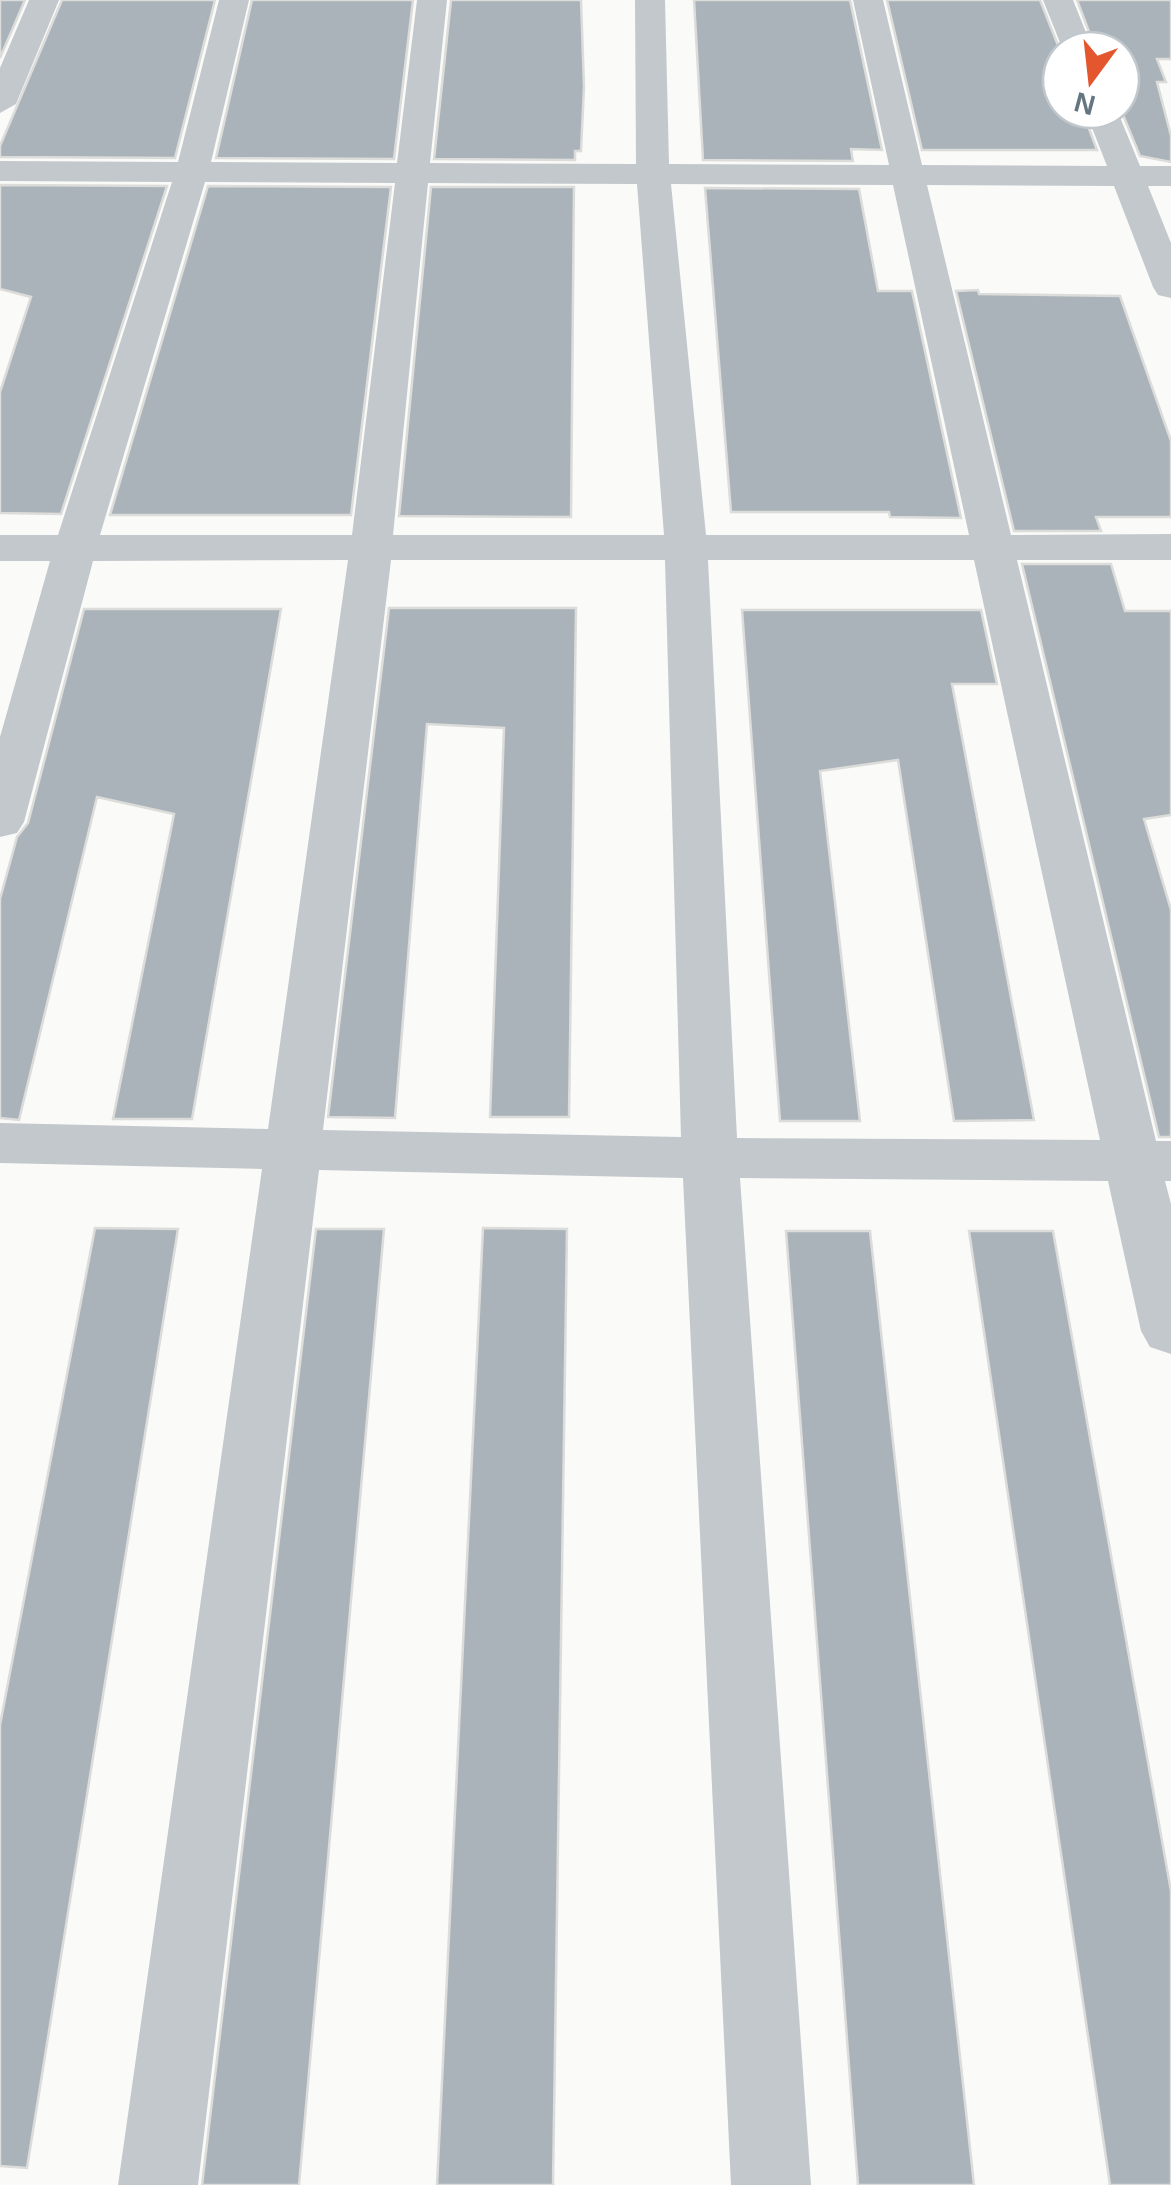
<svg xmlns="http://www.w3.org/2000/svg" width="1171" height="2185" viewBox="0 0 1171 2185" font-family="Arial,sans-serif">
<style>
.building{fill:#aab3b9;stroke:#dcdcda;stroke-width:2.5}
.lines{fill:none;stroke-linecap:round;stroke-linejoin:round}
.minor{fill:#c3c8cc;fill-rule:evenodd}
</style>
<rect width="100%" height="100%" fill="#fafaf8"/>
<path class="building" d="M 0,0 L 25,0 L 0,58 Z
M 62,0 L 215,0 L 175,158 L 0,157 L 0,146 Z
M 252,0 L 413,0 L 394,159 L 216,158 Z
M 451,0 L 581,0 L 584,87 L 581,151 L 575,151 L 575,160 L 434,159 Z
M 694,0 L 850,0 L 882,150 L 851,149 L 853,161 L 703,160 Z
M 887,0 L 1040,0 L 1061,53 L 1061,110 L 1082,110 L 1097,150 L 922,150 Z
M 1077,0 L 1171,0 L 1171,59 L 1157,59 L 1166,82 L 1157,82 L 1171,136 L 1171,162 L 1140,156 L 1121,110 L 1121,50 L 1096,50 Z
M 0,185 L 167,186 L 61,514 L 0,513 L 0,392 L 31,297 L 0,289 Z
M 208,186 L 391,187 L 351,515 L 110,515 Z
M 431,187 L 574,187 L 571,517 L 399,516 Z
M 705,188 L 859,189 L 878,291 L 912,291 L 961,518 L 890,517 L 889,512 L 731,512 Z
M 978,290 L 979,294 L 1120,296 L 1171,441 L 1171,517 L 1096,517 L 1101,531 L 1014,531 L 956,291 Z
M 1022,564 L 1111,564 L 1125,611 L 1171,611 L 1171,815 L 1144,819 L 1171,910 L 1171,1137 L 1159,1137 Z
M 389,608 L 576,608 L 569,1117 L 490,1117 L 504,728 L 427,724 L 395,1118 L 328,1117 Z
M 84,609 L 281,609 L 192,1119 L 113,1119 L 174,814 L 97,797 L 19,1120 L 0,1118 L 0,899 L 17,837 L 28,823 Z
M 742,610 L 981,610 L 997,684 L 952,684 L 1034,1120 L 954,1121 L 898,760 L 820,771 L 860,1121 L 780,1121 Z
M 95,1228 L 178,1229 L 27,2168 L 0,2166 L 0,1725 Z
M 483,1228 L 567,1229 L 553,2185 L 437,2185 Z
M 316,1229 L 384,1229 L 299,2185 L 202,2185 Z
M 786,1231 L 870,1231 L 974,2185 L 858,2185 Z
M 969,1231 L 1053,1231 L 1171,1891 L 1171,2185 L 1110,2185 Z"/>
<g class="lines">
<path class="minor" d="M 29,0 L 59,0 L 16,104 L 0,113 L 0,68 Z
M 219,0 L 249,0 L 211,162 L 397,163 L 417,0 L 447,0 L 430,163 L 636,164 L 635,0 L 665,0 L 669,164 L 889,165 L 853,0 L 883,0 L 922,165 L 1107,166 L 1085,110 L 1117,110 L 1140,166 L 1171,166 L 1171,186 L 1148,186 L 1171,243 L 1171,298 L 1158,295 L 1153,287 L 1114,186 L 927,185 L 1011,535 L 1171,534 L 1171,560 L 1017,560 L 1156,1141 L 1171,1141 L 1171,1181 L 1165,1181 L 1171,1204 L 1171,1354 L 1150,1347 L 1141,1331 L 1108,1181 L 740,1178 L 811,2185 L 731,2185 L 683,1178 L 319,1170 L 198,2185 L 118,2185 L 262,1169 L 0,1163 L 0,1123 L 268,1129 L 348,560 L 93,561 L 24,822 L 17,833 L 0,837 L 0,737 L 50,561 L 0,561 L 0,535 L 58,535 L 172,182 L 0,181 L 0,161 L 178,162 ZM 205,182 L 395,183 L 352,535 L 100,535 ZM 428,183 L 637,184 L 664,535 L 393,535 ZM 671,184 L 893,185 L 969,535 L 706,535 ZM 391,560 L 665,560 L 681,1137 L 323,1130 ZM 708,560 L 974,560 L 1100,1140 L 737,1138 Z
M 1043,0 L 1073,0 L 1093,50 L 1063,50 Z"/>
</g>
<g transform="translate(1091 80) rotate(195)"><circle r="48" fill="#ffffff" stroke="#c1c8cd" stroke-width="2.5"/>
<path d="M0-8L18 38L0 25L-18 38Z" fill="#e4572e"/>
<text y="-15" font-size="28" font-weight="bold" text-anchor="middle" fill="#657683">N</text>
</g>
</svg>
